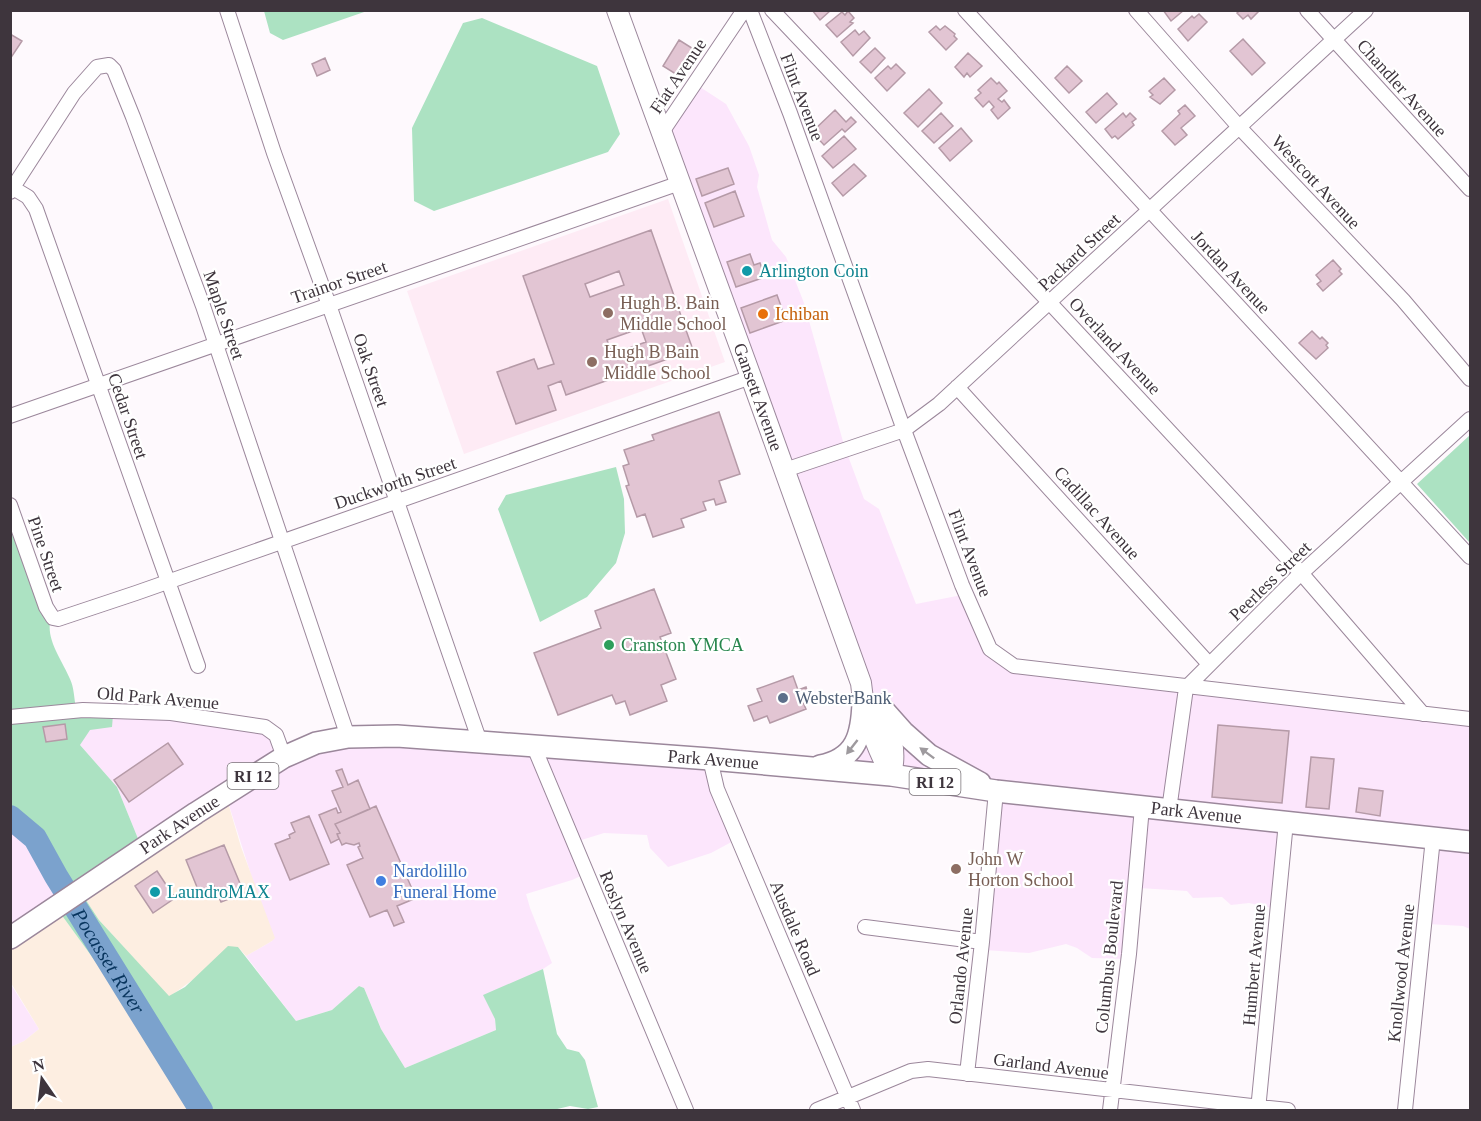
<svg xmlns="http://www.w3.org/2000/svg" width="1481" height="1121" viewBox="0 0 1481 1121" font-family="'Times New Roman',serif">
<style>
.built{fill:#fce6fc}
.industrial{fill:#fdeee1}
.education{fill:#feebf5}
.green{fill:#ace2c2}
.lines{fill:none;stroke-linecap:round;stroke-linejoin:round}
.river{stroke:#7ba2cd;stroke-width:24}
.building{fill:#e2c5d3;stroke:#b59aa7;stroke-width:1.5;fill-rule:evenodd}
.minor-casing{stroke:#9b879b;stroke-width:16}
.secondary-casing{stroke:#9b879b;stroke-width:22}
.primary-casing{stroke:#9b879b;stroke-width:24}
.minor{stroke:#fff;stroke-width:14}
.secondary{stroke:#fff;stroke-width:20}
.primary{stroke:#fff;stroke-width:21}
.oneway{fill:#9e9a9e}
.culture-dot{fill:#0f9aa8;stroke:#fff;stroke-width:2}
.education-dot{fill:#8d6e63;stroke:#fff;stroke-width:2}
.food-dot{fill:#e8710a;stroke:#fff;stroke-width:2}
.leisure-dot{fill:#2e9e5b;stroke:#fff;stroke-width:2}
.service-dot{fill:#5c6f8a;stroke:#fff;stroke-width:2}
.shop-dot{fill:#3f7fe0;stroke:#fff;stroke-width:2}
.labels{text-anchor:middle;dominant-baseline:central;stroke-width:4.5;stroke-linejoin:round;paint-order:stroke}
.shield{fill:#fff;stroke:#787277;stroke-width:1.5}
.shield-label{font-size:16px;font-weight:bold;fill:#3e353d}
.street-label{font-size:18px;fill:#3e353d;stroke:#fff}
.culture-label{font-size:18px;fill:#0d838f;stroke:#fff;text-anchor:start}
.education-label{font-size:18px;fill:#785e54;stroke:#fff;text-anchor:start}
.food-label{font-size:18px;fill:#c56008;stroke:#fff;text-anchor:start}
.leisure-label{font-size:18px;fill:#27864d;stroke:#fff;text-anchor:start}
.service-label{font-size:18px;fill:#4e5e75;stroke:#fff;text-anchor:start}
.shop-label{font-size:18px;fill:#366cbe;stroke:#fff;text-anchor:start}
.water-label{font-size:20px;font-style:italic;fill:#08355e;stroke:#fff}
</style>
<rect width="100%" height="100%" fill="#fef9fd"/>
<path class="built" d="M 700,87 L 726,104 L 749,146 L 759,175 L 757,187 L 772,240 L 786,257 L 804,303 L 844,445 L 864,499 L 879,509 L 916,604 L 967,594 L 990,649 L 1014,666 L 1470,718 L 1470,929 L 1463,926 L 1428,924 L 1433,845 L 1287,826 L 1276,909 L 1249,903 L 1231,905 L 1222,897 L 1193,898 L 1187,891 L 1139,888 L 1128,959 L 1092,958 L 1077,948 L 1066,944 L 1029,953 L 984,950 L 1001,793 L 855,777 L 867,708 L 665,124 Z
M 113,715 L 265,727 L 286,755 L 364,735 L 704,762 L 737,839 L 711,853 L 668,867 L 650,848 L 647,835 L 604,833 L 575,842 L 585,874 L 572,880 L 526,894 L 530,908 L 552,963 L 543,969 L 495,1019 L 496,1030 L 405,1068 L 381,1029 L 364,988 L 359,986 L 332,1010 L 296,1021 L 246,956 L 272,941 L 226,796 L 141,846 L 117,787 L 80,745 L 89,730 Z
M 11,824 L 45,835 L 51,862 L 45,874 L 64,904 L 11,942 Z
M 10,983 L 39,1029 L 24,1041 L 11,1047 Z"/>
<path class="industrial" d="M 226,796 L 241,847 L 275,938 L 272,941 L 246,956 L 238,947 L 169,997 L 99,920 L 84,897 Z
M 58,910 L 161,1052 L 195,1110 L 11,1110 L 11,1047 L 24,1041 L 39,1029 L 11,983 L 11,942 Z"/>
<path class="education" d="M 668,199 L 725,362 L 464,454 L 407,291 Z"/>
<path class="green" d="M 264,11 L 264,10 L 367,11 L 283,40 L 270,33 Z
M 482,18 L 597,66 L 620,134 L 608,152 L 434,211 L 414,201 L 412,128 L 463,23 Z
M 1470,435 L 1470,543 L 1417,484 Z
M 616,467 L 624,499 L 625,533 L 616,563 L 587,597 L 540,622 L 498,509 L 506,495 Z
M 11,503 L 52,615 C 43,637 62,659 70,679 C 74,687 74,698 76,708 L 113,715 L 112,727 L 90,730 L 80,745 L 117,787 L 141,846 L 84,897 L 99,920 L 169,996 L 185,987 L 228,946 L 238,947 L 296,1021 L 332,1010 L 359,986 L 364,988 L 381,1029 L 405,1068 L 496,1030 L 495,1019 L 483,995 L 543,969 L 557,1034 L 567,1049 L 579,1052 L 585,1060 L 598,1107 L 588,1109 L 570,1106 L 553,1110 L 195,1110 L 161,1052 L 58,910 L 64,903 L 45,874 L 51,862 L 47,845 L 37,846 L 11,826 Z"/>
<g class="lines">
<path class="river" id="s1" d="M 10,817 L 35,838 L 56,876 L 201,1110"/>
</g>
<path class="building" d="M 812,10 L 831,10 L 820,20 Z
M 1163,10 L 1184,10 L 1171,21 Z
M 1240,10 L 1260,10 L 1251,19 L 1248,15 L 1243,19 L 1237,13 Z
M 848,11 L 854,18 L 850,22 L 853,23 L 837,37 L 826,25 L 842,12 L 845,15 Z
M 1199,14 L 1207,22 L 1188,41 L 1178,29 L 1192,16 L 1194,18 Z
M 936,26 L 940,30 L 945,26 L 955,34 L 954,36 L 957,39 L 946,50 L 929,32 Z
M 855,30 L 859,35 L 864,31 L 870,38 L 853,56 L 841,42 Z
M 10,34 L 22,41 L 10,59 Z
M 1243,39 L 1265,63 L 1252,75 L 1230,51 Z
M 679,40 L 695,50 L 679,76 L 663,66 Z
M 875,48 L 885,58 L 871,73 L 860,62 Z
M 968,53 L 982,66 L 970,77 L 967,73 L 964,77 L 955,67 Z
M 325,58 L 330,70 L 317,76 L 312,64 Z
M 896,64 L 905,73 L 887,91 L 875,78 L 888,66 L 891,69 Z
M 1067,66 L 1082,81 L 1069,93 L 1055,78 Z
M 991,78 L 997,84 L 999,82 L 1007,91 L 998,99 L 1002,102 L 1004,100 L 1010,108 L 998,119 L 991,110 L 994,107 L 989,101 L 983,107 L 975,98 L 981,93 L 978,90 Z
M 1164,78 L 1175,90 L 1160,104 L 1150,97 L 1153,95 L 1149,91 Z
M 929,89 L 942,103 L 918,127 L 904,113 Z
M 1107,93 L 1117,104 L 1096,123 L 1086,112 Z
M 1185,105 L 1195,116 L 1181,128 L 1187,135 L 1175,145 L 1162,131 L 1180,114 L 1178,111 Z
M 835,110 L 846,122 L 851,117 L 856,122 L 845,132 L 842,129 L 824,145 L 812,132 Z
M 941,113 L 953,126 L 934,143 L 922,131 Z
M 1123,113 L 1126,117 L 1130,113 L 1136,119 L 1132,122 L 1134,125 L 1118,139 L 1115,136 L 1112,138 L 1105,129 Z
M 961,128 L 972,141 L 950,161 L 939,148 Z
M 844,136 L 856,149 L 833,168 L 822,156 Z
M 854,164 L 866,176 L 843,196 L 832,183 Z
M 728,168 L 734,184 L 702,196 L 696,179 Z
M 735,191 L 744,216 L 714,227 L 705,203 Z
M 651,230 L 693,350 L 566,395 L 561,381 L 548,386 L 556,410 L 516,424 L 497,372 L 534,359 L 538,369 L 554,364 L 523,276 ZM 619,271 L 624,285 L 590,297 L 585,284 ZM 641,328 L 646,342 L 612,354 L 607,340 Z
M 750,254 L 754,265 L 760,263 L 765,277 L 736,287 L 727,262 Z
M 1333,260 L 1341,269 L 1339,271 L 1342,274 L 1323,291 L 1317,284 L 1321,281 L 1316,275 Z
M 777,295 L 786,320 L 750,333 L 741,308 Z
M 1312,331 L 1320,339 L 1322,337 L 1328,343 L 1326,345 L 1328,348 L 1316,359 L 1299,343 Z
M 719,412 L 740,474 L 719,481 L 726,502 L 716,505 L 714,499 L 703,502 L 706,510 L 681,519 L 684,527 L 653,537 L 645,514 L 637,517 L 626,486 L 629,485 L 623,466 L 629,464 L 624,450 L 654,440 L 652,435 Z
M 654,589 L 671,633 L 660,637 L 676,679 L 661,685 L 667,701 L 630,715 L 625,701 L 616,704 L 612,695 L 558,715 L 534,653 L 601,628 L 595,611 Z
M 793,676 L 798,690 L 806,687 L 809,697 L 802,700 L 806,709 L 770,723 L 767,716 L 754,721 L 748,706 L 762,701 L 757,689 Z
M 65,724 L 67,739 L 46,742 L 43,727 Z
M 1218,725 L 1289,731 L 1282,803 L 1212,797 Z
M 168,743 L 183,764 L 129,802 L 114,780 Z
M 1311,757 L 1334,759 L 1329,809 L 1306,807 Z
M 342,769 L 348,785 L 358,780 L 370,809 L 335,824 L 340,833 L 337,834 L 339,839 L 331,843 L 319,815 L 336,808 L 338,813 L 341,812 L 332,791 L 343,787 L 336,771 Z
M 1359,788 L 1383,791 L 1380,816 L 1356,812 Z
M 376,806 L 416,898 L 397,906 L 404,922 L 394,926 L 387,910 L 370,917 L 347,865 L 363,858 L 358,847 L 360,846 L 359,843 L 354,845 L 346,843 L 342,845 L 337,834 L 340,833 L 335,824 Z
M 309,816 L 329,864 L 290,880 L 275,844 L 290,838 L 289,835 L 295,832 L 291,823 Z
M 224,845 L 244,893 L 221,902 L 214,886 L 199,892 L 186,860 Z
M 157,871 L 175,898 L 153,913 L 135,886 Z"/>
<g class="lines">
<g class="minor-casing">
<path id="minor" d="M 227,10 L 274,153 L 329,305 L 480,742
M 750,10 L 790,113 L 904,430 L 962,585 L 990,649 L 1014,666 L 1470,719
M 772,10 L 1050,303 L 1302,574 L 1423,714
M 965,10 L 1470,557
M 1136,10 L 1240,128 L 1403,300 L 1470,379
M 1307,10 L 1470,189
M 662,132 L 744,10
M 13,188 L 28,197 L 36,209 L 198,666
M 10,192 L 74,93 L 97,67 L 109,65 L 114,70 L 133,117 L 203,306 L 348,737
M 957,387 L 1209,664
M 10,416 L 680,183
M 785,470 L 904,430 L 939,404 L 1366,10
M 10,505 L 46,607 L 53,618 L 58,619 L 136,593 L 751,377
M 10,717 L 83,710 L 171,713 L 265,727 L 276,735 L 284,757
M 534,747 L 686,1110
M 710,759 L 717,789 L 853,1110
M 1169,810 L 1186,688 L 1296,578 L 1470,419
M 865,927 L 982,942
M 967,1074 L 982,942 L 996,791
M 817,1110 L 911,1071 L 928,1069 L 1288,1110
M 1110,1110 L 1129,954 L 1142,807
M 1258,1110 L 1286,822
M 1405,1110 L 1433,838"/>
</g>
<g class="secondary-casing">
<g id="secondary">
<path id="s2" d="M 617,10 L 751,377 L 861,683 C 864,716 876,746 891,775"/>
<path d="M 881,709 C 891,731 897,751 891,775"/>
</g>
</g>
<g class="primary-casing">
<g id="primary">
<path d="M 879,705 L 903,732 L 929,755 L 980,783"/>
<path d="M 820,766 C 857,759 862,734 863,702"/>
<path id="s3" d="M 10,938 L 196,813 L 284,757 L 316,743 L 348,737 L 397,736 L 480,742 L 710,759 L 891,775 L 996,791 L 1470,842"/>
</g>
</g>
<use href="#minor" class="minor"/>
<use href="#secondary" class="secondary"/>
<use href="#primary" class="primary"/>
</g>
<defs><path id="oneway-solid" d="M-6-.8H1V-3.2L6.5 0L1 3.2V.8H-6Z" transform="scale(1.5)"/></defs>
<g class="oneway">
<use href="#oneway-solid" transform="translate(852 747) rotate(128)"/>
<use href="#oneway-solid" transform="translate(927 753) rotate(-143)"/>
</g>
<g class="culture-dot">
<circle cx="747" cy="271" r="6"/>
<circle cx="155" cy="892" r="6"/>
</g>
<g class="education-dot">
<circle cx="608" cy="313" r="6"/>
<circle cx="592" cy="362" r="6"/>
<circle cx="956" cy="869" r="6"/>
</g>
<circle class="food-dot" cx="763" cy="314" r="6"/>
<circle class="leisure-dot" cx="609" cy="645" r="6"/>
<circle class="service-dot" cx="783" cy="698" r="6"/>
<circle class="shop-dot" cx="381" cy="881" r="6"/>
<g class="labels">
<g class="shield">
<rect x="227.5" y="763" width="51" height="26" rx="4.5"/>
<rect x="909.5" y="769" width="51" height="26" rx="4.5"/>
</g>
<g class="shield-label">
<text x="253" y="776">RI 12</text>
<text x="935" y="782">RI 12</text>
</g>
<g class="street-label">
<text transform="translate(678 76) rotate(-56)">Fiat Avenue</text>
<text transform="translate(1402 88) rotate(48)">Chandler Avenue</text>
<text transform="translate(802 97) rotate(69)">Flint Avenue</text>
<text transform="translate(1316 182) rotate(47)">Westcott Avenue</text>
<text transform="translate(1079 252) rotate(-43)">Packard Street</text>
<text transform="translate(1231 272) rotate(47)">Jordan Avenue</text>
<text transform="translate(339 282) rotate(-19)">Trainor Street</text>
<text transform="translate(224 315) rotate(71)">Maple Street</text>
<text transform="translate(1115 346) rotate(47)">Overland Avenue</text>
<text transform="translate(371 370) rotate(71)">Oak Street</text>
<text stroke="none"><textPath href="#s2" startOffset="412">Gansett Avenue</textPath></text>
<text transform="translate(128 416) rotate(71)">Cedar Street</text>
<text transform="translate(395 483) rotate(-19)">Duckworth Street</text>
<text transform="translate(1097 513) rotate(48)">Cadillac Avenue</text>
<text transform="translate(970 553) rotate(69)">Flint Avenue</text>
<text transform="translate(46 554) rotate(71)">Pine Street</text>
<text transform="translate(1270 581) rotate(-44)">Peerless Street</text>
<text transform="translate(158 698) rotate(5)">Old Park Avenue</text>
<text stroke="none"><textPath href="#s3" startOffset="762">Park Avenue</textPath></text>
<text stroke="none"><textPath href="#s3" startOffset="1248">Park Avenue</textPath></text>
<text stroke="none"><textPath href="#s3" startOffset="204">Park Avenue</textPath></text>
<text transform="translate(626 922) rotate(67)">Roslyn Avenue</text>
<text transform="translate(795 928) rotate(67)">Ausdale Road</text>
<text transform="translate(1109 957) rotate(-84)">Columbus Boulevard</text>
<text transform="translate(1254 965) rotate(-85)">Humbert Avenue</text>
<text transform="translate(961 966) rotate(-84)">Orlando Avenue</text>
<text transform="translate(1401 973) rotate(-84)">Knollwood Avenue</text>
<text transform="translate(1051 1066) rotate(7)">Garland Avenue</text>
</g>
<g class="culture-label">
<text x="759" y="271">Arlington Coin</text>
<text x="167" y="892">LaundroMAX</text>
</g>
<g class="education-label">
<text x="620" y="303">Hugh B. Bain<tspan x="620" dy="21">Middle School</tspan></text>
<text x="604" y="352">Hugh B Bain<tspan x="604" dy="21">Middle School</tspan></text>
<text x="968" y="859">John W<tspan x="968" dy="21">Horton School</tspan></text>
</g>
<g class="food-label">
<text x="775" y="314">Ichiban</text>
</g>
<g class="leisure-label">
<text x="621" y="645">Cranston YMCA</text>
</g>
<g class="service-label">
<text x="795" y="698">WebsterBank</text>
</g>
<g class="shop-label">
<text x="393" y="871">Nardolillo<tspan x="393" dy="21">Funeral Home</tspan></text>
</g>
<g class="water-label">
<text stroke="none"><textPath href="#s1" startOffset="176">Pocasset River</textPath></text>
</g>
</g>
<rect width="1481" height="1121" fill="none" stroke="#3e353d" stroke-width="24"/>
<g transform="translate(42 1079) rotate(346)" stroke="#ffffff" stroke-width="4.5" paint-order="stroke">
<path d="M0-4.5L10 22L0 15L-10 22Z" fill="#3e353d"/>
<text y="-9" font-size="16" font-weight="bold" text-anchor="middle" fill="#3e353d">N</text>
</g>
</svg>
